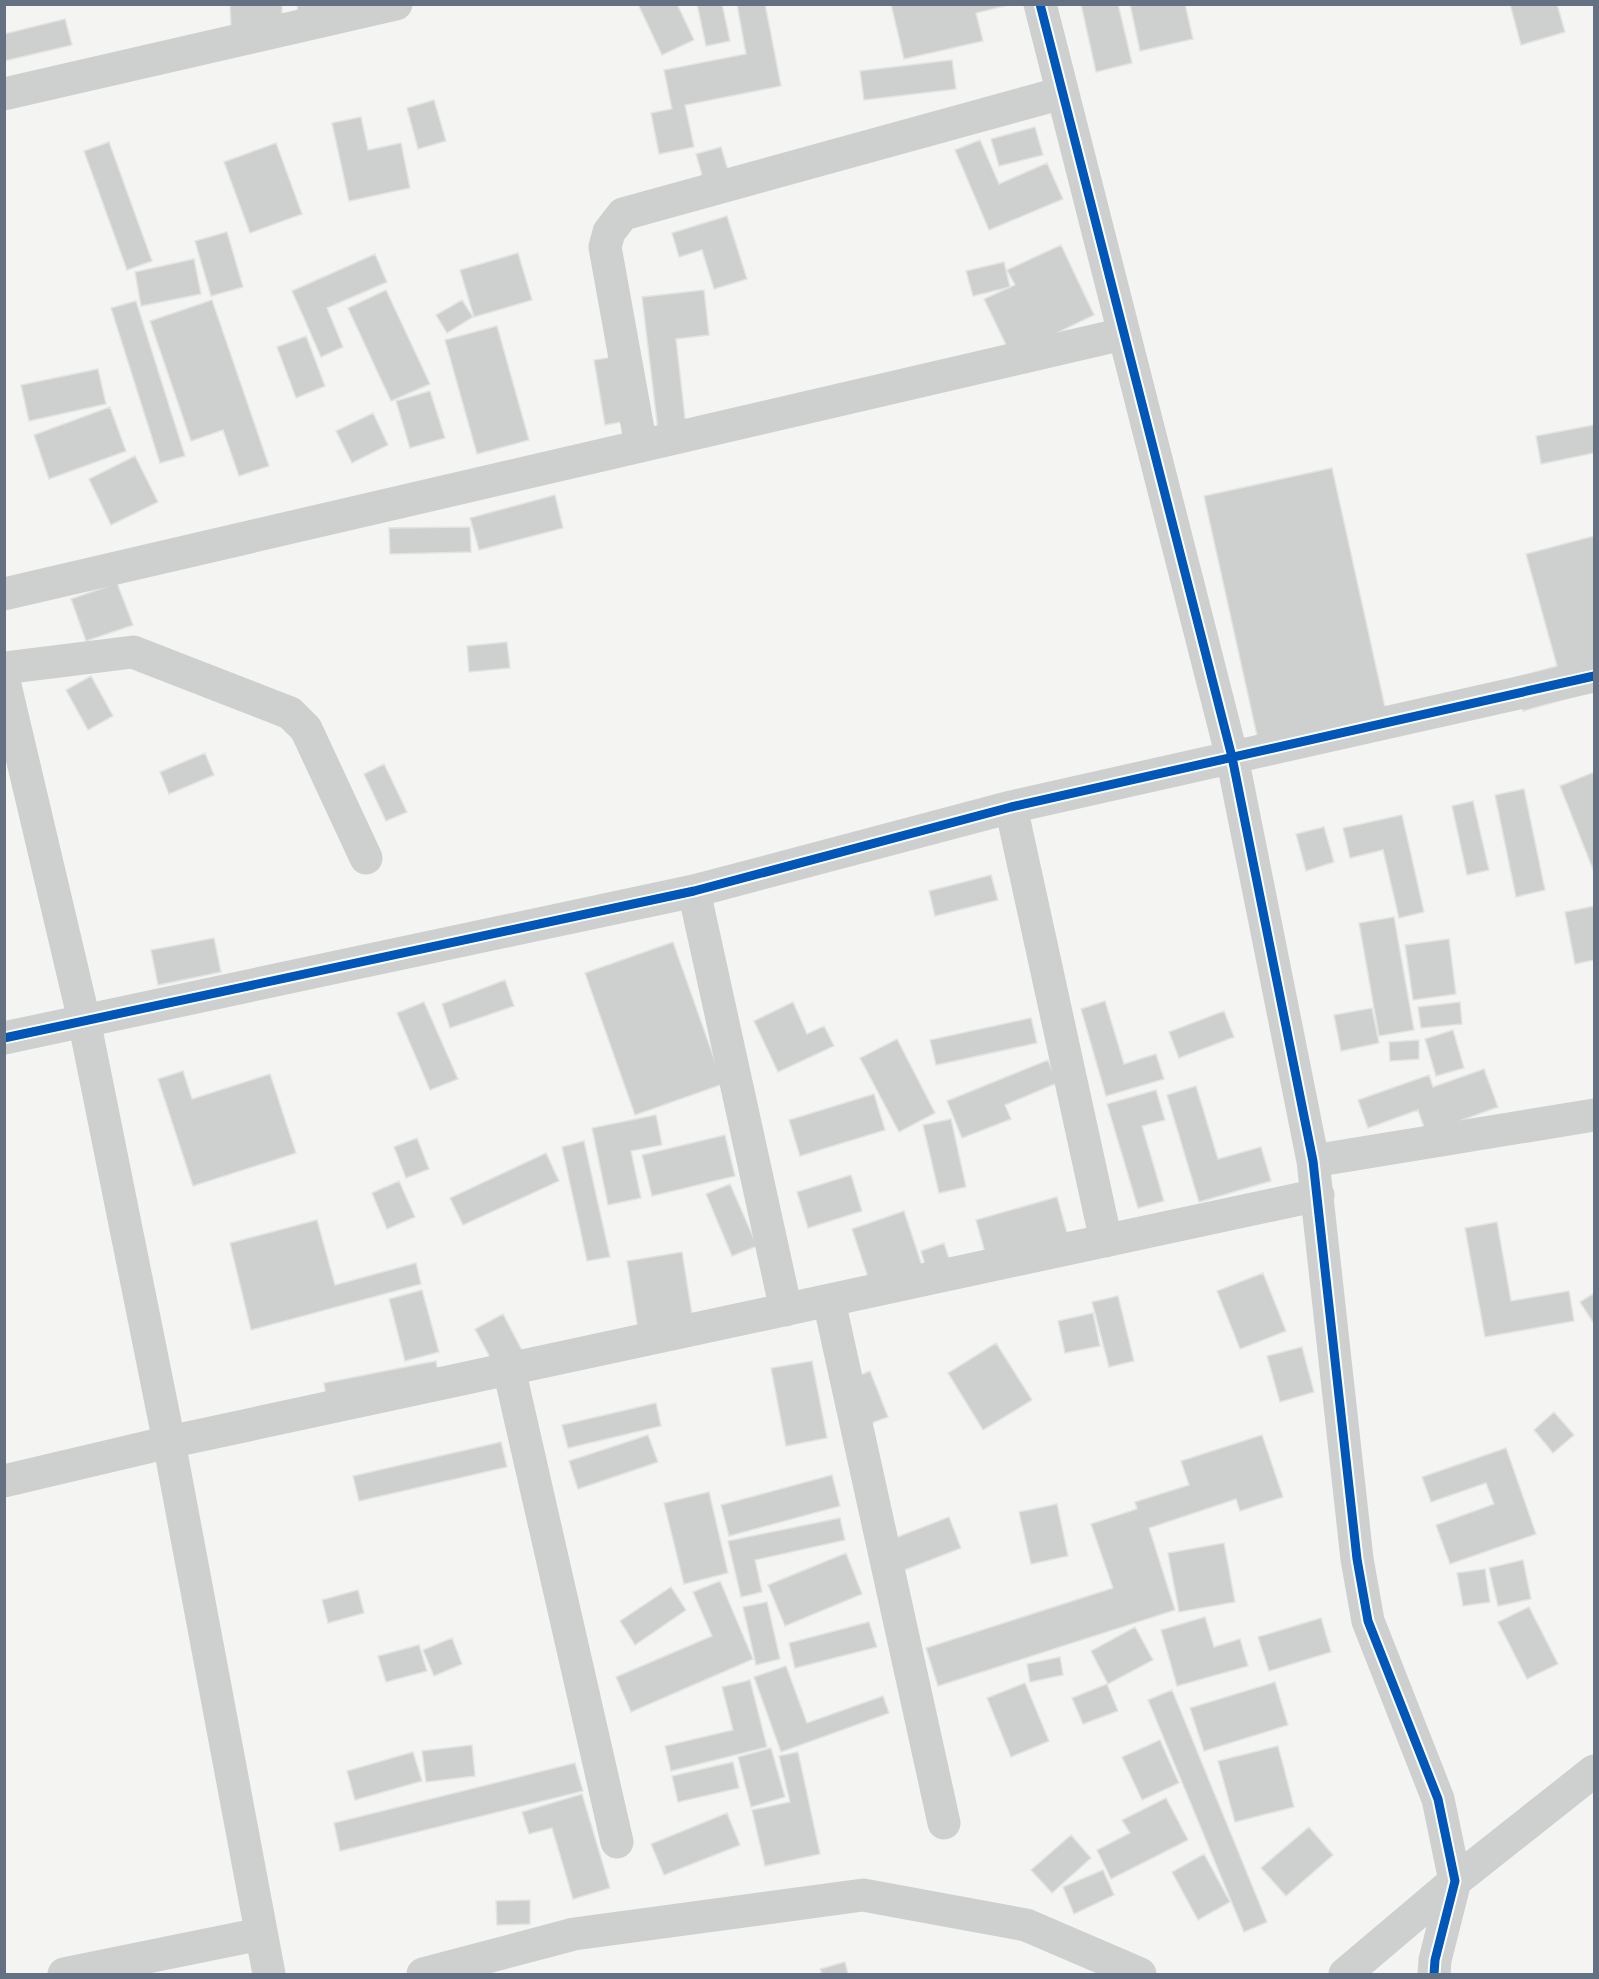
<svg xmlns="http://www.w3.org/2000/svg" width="1599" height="1979" viewBox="0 0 1599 1979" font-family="'Titillium Web',sans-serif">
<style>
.building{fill:#cecfcf;stroke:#e3e3e2;stroke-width:1.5}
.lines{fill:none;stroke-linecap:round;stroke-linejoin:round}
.minor{stroke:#cecfcf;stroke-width:33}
.cycleway-casing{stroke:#fff;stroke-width:13}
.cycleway{stroke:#0057b8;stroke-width:9}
</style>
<rect width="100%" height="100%" fill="#f4f4f2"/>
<path class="building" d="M 230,4 L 282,4 L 282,24 L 231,26 Z
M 297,4 L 330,4 L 298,13 Z
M 638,4 L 677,4 L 694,40 L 662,55 Z
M 697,4 L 722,4 L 730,41 L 706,46 Z
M 737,4 L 765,4 L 781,86 L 685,105 L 694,147 L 659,154 L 651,113 L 672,109 L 664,70 L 746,54 Z
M 891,4 L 1005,4 L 1005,6 L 976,13 L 983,41 L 904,59 Z
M 1081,4 L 1118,4 L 1132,63 L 1096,72 Z
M 1130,4 L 1185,4 L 1193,39 L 1140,51 Z
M 1510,4 L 1557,4 L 1565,32 L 1521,45 Z
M 65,19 L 72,45 L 4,61 L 4,34 Z
M 952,60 L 956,89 L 864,100 L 860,71 Z
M 434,100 L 446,141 L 418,149 L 407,108 Z
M 361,117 L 368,150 L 401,143 L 410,188 L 349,201 L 332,123 Z
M 1035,127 L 1043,155 L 999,166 L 991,139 Z
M 980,140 L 999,184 L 1047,163 L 1063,199 L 989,230 L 955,150 Z
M 109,142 L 152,261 L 127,270 L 84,151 Z
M 276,143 L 302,214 L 250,233 L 224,162 Z
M 721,147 L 732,184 L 707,192 L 696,154 Z
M 727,216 L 747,279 L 714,289 L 702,250 L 679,257 L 672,233 Z
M 227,232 L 243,287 L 211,296 L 195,241 Z
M 1061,245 L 1094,315 L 1011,355 L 984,299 L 1015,285 L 1007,270 Z
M 518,253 L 532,300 L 474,317 L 460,270 Z
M 375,254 L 387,282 L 327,308 L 343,347 L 321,357 L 292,291 Z
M 194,259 L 201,294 L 141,306 L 135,272 Z
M 1004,262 L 1010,287 L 973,296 L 966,271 Z
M 386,290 L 430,384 L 391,401 L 348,308 Z
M 704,290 L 709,335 L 676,339 L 686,427 L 658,430 L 642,297 Z
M 212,300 L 269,466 L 239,476 L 223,430 L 191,441 L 150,321 Z
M 462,300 L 473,317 L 447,333 L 436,315 Z
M 136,301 L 185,456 L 160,463 L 111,308 Z
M 497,326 L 529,440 L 477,454 L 445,340 Z
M 306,336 L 325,386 L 296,398 L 277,347 Z
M 619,356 L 631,420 L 605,425 L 594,360 Z
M 98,369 L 106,404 L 29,421 L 21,385 Z
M 430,391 L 445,438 L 410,448 L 396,401 Z
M 110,407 L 126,451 L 49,479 L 34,435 Z
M 373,413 L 388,445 L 352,463 L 336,431 Z
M 1594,425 L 1594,453 L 1541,464 L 1536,436 Z
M 135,456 L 158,502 L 111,525 L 89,479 Z
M 1332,468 L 1390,730 L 1262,758 L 1204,496 Z
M 555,495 L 563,528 L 479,550 L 470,518 Z
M 470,527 L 471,552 L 390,554 L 389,528 Z
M 1594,536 L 1594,691 L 1523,711 L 1514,678 L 1557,666 L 1526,554 Z
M 117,583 L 133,625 L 86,641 L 71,599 Z
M 507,642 L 510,668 L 469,672 L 467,646 Z
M 91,676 L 113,716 L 88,730 L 66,690 Z
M 205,753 L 214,775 L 169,794 L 160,772 Z
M 384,764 L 407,812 L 386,821 L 364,774 Z
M 1594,772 L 1594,872 L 1560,786 Z
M 1524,789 L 1545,890 L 1516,897 L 1495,795 Z
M 1473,801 L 1489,870 L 1467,875 L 1452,806 Z
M 1402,815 L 1424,912 L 1399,918 L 1383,850 L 1350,858 L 1343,828 Z
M 1324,827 L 1334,862 L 1306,871 L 1296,834 Z
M 991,875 L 998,900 L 935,916 L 929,891 Z
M 1594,906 L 1594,960 L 1575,964 L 1565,912 Z
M 1394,917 L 1414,1030 L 1379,1036 L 1359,923 Z
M 214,938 L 221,972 L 158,985 L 151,950 Z
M 1449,939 L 1456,994 L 1413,1000 L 1405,945 Z
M 673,942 L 723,1084 L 635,1115 L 585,973 Z
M 505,980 L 514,1006 L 450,1028 L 442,1004 Z
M 1105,1001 L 1124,1064 L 1156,1054 L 1164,1079 L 1106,1096 L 1081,1009 Z
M 424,1002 L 458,1079 L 430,1090 L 397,1013 Z
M 793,1002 L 807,1034 L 824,1026 L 834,1046 L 778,1072 L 754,1021 Z
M 1460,1002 L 1462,1024 L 1421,1028 L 1418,1007 Z
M 1372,1008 L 1379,1043 L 1341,1051 L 1334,1015 Z
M 1224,1011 L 1234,1037 L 1179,1058 L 1169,1032 Z
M 1031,1018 L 1037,1043 L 936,1065 L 930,1040 Z
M 1453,1030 L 1464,1068 L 1436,1076 L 1425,1039 Z
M 897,1039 L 935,1113 L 899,1132 L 860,1058 Z
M 1419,1040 L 1419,1059 L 1390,1061 L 1389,1042 Z
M 1048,1060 L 1057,1083 L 1005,1105 L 1011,1119 L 962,1138 L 947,1101 Z
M 1484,1069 L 1498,1107 L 1426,1133 L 1418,1110 L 1368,1128 L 1358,1100 L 1429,1075 L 1433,1087 Z
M 183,1071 L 192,1099 L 270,1074 L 296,1153 L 193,1186 L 158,1079 Z
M 1196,1086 L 1218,1159 L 1261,1147 L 1271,1181 L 1199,1202 L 1167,1095 Z
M 1156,1090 L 1165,1120 L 1142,1126 L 1164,1201 L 1138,1208 L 1107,1104 Z
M 874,1094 L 885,1130 L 800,1156 L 789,1120 Z
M 656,1115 L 662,1145 L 631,1151 L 641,1198 L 608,1205 L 592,1128 Z
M 951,1119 L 966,1187 L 939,1193 L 923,1125 Z
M 725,1135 L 735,1176 L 652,1196 L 642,1155 Z
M 417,1138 L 429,1169 L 406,1178 L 394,1147 Z
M 584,1141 L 610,1257 L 587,1261 L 562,1147 Z
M 546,1153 L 559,1181 L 463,1225 L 450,1198 Z
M 851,1175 L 862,1211 L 808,1228 L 797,1192 Z
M 399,1181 L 415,1217 L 387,1229 L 372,1193 Z
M 730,1184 L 757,1246 L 732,1256 L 706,1194 Z
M 1057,1197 L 1067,1233 L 986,1256 L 976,1220 Z
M 904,1211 L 924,1272 L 872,1289 L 852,1229 Z
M 317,1220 L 335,1285 L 416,1263 L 421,1284 L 251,1330 L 230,1243 Z
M 1497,1222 L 1511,1301 L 1569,1291 L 1574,1321 L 1485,1337 L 1465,1228 Z
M 944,1243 L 952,1268 L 928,1276 L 921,1251 Z
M 682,1252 L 693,1321 L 638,1329 L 627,1261 Z
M 1263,1273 L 1286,1331 L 1240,1349 L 1217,1291 Z
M 422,1290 L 439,1352 L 405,1361 L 389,1299 Z
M 1594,1293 L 1594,1324 L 1580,1302 Z
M 1118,1296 L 1134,1361 L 1109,1367 L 1092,1302 Z
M 1093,1313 L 1100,1346 L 1065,1353 L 1058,1321 Z
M 503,1314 L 528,1362 L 500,1376 L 475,1329 Z
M 996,1343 L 1032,1400 L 983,1430 L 948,1373 Z
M 1302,1347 L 1314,1392 L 1280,1402 L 1267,1356 Z
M 436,1361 L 440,1385 L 328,1407 L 324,1383 Z
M 812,1361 L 827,1438 L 786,1446 L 771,1368 Z
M 870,1371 L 888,1417 L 866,1425 L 849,1380 Z
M 656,1403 L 661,1426 L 568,1448 L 562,1425 Z
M 1554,1412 L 1574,1435 L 1553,1453 L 1534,1430 Z
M 648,1435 L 658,1462 L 578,1489 L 569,1461 Z
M 1262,1435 L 1283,1497 L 1240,1511 L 1236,1499 L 1149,1528 L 1175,1610 L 938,1686 L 926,1648 L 1113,1588 L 1091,1524 L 1137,1509 L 1135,1502 L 1189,1485 L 1181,1461 Z
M 501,1442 L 507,1467 L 359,1501 L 353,1476 Z
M 1506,1448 L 1536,1534 L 1450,1564 L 1436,1525 L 1494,1504 L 1486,1483 L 1431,1502 L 1422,1477 Z
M 832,1475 L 840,1506 L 729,1536 L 721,1505 Z
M 709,1492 L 728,1573 L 684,1584 L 664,1503 Z
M 1057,1504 L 1068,1556 L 1031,1564 L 1019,1512 Z
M 949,1517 L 961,1548 L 902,1571 L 890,1540 Z
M 840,1518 L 845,1540 L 755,1560 L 762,1592 L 741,1597 L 728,1541 Z
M 1224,1543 L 1235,1602 L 1179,1612 L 1168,1553 Z
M 846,1553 L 862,1594 L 785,1626 L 768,1585 Z
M 1523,1560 L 1531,1599 L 1498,1606 L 1489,1568 Z
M 1485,1569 L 1490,1602 L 1463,1606 L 1457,1573 Z
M 720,1581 L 753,1659 L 631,1712 L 616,1677 L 712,1636 L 693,1592 Z
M 671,1587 L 686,1610 L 635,1645 L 620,1621 Z
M 358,1590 L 364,1613 L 328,1623 L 322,1600 Z
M 767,1602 L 780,1659 L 756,1665 L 743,1607 Z
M 1529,1607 L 1558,1664 L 1527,1679 L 1498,1622 Z
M 1205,1617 L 1214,1647 L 1240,1639 L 1248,1666 L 1177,1686 L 1161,1630 Z
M 1321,1618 L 1331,1652 L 1269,1671 L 1258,1637 Z
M 869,1622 L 877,1647 L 795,1668 L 789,1643 Z
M 1135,1627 L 1153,1660 L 1108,1684 L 1091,1651 Z
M 452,1638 L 462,1664 L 434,1676 L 423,1650 Z
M 419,1645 L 427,1671 L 386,1682 L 378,1656 Z
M 1060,1657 L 1063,1675 L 1030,1682 L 1027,1664 Z
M 786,1666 L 807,1723 L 883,1696 L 889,1713 L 781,1752 L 754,1677 Z
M 750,1680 L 767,1747 L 671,1771 L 665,1746 L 733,1730 L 722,1687 Z
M 1275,1682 L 1288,1725 L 1204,1751 L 1190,1708 Z
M 1025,1683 L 1049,1741 L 1011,1757 L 987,1698 Z
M 1107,1684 L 1118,1711 L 1083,1724 L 1072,1698 Z
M 1172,1690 L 1267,1922 L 1244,1932 L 1148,1700 Z
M 1160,1740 L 1179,1783 L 1142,1800 L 1122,1757 Z
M 472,1745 L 475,1776 L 426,1782 L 422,1751 Z
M 1278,1746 L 1294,1807 L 1235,1822 L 1218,1761 Z
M 771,1748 L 785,1797 L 751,1807 L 738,1757 Z
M 413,1752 L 422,1781 L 355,1800 L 347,1771 Z
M 798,1752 L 820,1854 L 765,1866 L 752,1810 L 790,1802 L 779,1756 Z
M 733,1762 L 739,1788 L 678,1802 L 672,1776 Z
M 575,1763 L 583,1791 L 340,1851 L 334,1823 Z
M 582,1794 L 610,1888 L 573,1899 L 552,1828 L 529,1834 L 522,1812 Z
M 1166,1798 L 1188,1840 L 1111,1879 L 1097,1850 L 1130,1833 L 1122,1820 Z
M 727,1813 L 740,1845 L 664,1875 L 651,1844 Z
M 1309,1827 L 1333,1855 L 1286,1896 L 1261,1868 Z
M 1071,1835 L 1091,1858 L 1052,1893 L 1031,1870 Z
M 1204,1854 L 1230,1902 L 1198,1920 L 1172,1872 Z
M 1103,1870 L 1114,1895 L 1074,1914 L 1063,1887 Z
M 530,1900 L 530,1924 L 497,1925 L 496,1901 Z
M 845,1962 L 848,1974 L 822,1974 L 820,1969 Z"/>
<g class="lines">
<path class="minor" d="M 1040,4 L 1232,757 L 1313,1161 L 1357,1559 L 1368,1621 L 1438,1799 L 1455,1881 L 1435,1960 L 1434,1974
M 4,94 L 396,4
M 641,446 L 605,247 L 609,232 L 623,214 L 1062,93
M 4,594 L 1123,334
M 4,668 L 133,652 L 290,713 L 306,729 L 366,858
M 4,681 L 84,1020 L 169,1442 L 269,1974
M 1011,807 L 1106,1241
M 694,891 L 786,1310
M 4,1038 L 694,891 L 1011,807 L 1594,676
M 1313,1161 L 1594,1115
M 829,1301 L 944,1823
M 509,1369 L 617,1842
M 4,1481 L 169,1442 L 1318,1195
M 64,1974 L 260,1934
M 423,1974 L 574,1934 L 863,1895 L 1026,1925 L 1140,1974
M 1345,1974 L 1455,1881 L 1594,1771"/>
<g class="cycleway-casing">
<path id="cycleway" d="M 1040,4 L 1232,757 L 1313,1161 L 1357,1559 L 1368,1621 L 1438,1799 L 1455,1881 L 1435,1960 L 1434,1974
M 4,1038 L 694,891 L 1011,807 L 1594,676"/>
</g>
<use href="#cycleway" class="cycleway"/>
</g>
<rect width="1599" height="1979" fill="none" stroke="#647182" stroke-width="12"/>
</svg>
